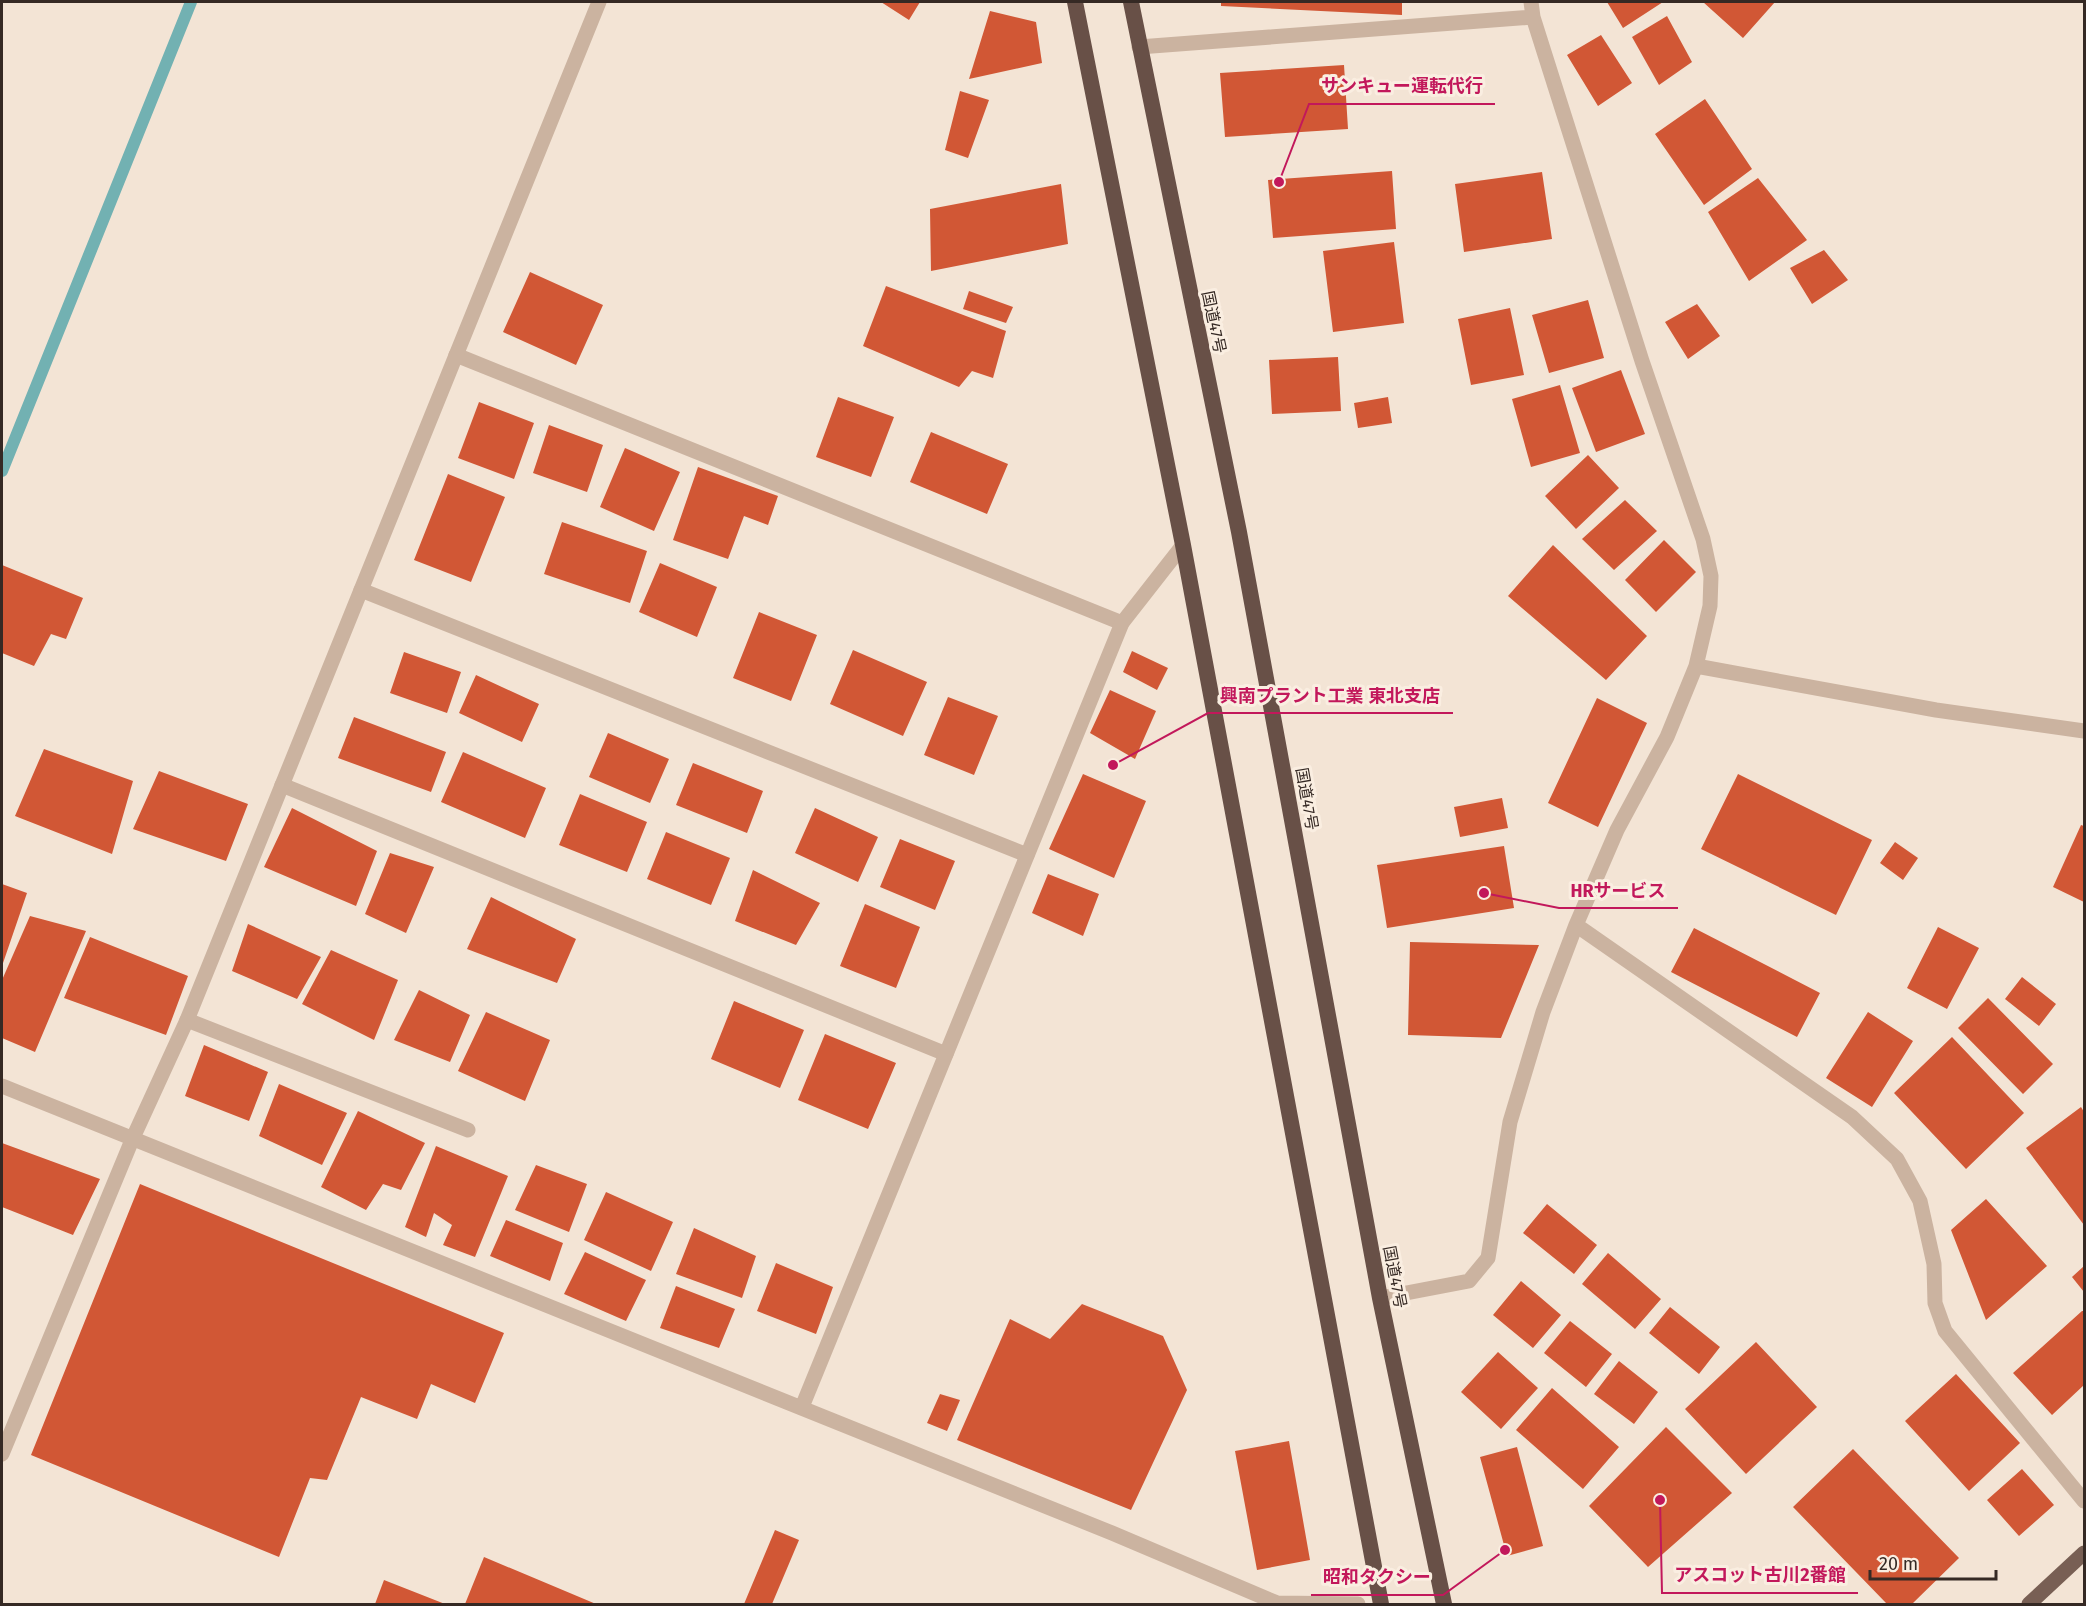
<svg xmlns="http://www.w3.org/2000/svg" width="2086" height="1606" viewBox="0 0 2086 1606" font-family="'Fira Sans','Noto Sans JP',sans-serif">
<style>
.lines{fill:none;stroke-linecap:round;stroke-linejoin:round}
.stream{stroke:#72b1b2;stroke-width:12}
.building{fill:#d15735}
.service{stroke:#cbb3a0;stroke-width:15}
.minor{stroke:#cbb3a0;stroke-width:15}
.primary{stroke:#785f54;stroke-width:15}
.trunk{stroke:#685047;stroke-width:16}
.labels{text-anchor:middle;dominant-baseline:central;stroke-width:6;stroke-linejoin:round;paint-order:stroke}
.street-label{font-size:16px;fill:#352924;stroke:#faeee1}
.leader{fill:none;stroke:#c2185b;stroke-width:2}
.callout-dot{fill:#c2185b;stroke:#faeee1;stroke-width:2}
.callout-label{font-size:18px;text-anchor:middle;font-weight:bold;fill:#c2185b;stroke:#faeee1;stroke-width:6;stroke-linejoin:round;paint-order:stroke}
</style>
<rect width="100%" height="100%" fill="#f3e4d5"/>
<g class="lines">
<path class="stream" d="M 2,471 L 191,2"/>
</g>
<path class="building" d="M 881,2 L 920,2 L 909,20 Z
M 1221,2 L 1402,2 L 1402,15 L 1221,6 Z
M 1607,2 L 1663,2 L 1623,28 Z
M 1703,2 L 1775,2 L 1743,38 Z
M 990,11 L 1036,22 L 1042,63 L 969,79 Z
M 1667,16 L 1692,62 L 1659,85 L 1632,37 Z
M 1601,35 L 1632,83 L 1598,106 L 1567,55 Z
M 1344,65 L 1348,129 L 1225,137 L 1220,73 Z
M 960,91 L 989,100 L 968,158 L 945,150 Z
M 1705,99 L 1752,169 L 1704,205 L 1655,134 Z
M 1392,171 L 1396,229 L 1273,238 L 1268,180 Z
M 1542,172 L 1552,239 L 1464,252 L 1455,184 Z
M 1758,178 L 1807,240 L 1749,281 L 1708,212 Z
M 1061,184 L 1068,244 L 931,271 L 930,209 Z
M 1394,242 L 1404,323 L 1333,332 L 1323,251 Z
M 1824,250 L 1848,280 L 1812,304 L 1790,268 Z
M 530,272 L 603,305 L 576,365 L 503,332 Z
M 886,286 L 1006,331 L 993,378 L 972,371 L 959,387 L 863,346 Z
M 969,291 L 1013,307 L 1006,323 L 963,309 Z
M 1588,300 L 1604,358 L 1549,373 L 1532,315 Z
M 1697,304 L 1720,336 L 1688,359 L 1665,322 Z
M 1510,308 L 1524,375 L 1471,385 L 1458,319 Z
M 1338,357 L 1341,411 L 1272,414 L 1269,360 Z
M 1621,370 L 1645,434 L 1596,452 L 1572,388 Z
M 1560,385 L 1580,453 L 1531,467 L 1512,399 Z
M 838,397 L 894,417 L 871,477 L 816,457 Z
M 1388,397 L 1392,423 L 1358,428 L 1354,403 Z
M 479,402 L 534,423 L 514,479 L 458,458 Z
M 549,425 L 603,445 L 587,492 L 533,473 Z
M 931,432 L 1008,464 L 987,514 L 910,482 Z
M 625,448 L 680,472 L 654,531 L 600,507 Z
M 1588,455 L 1619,488 L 1576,529 L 1545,496 Z
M 698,467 L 778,496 L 768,525 L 744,516 L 728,559 L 673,540 Z
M 448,474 L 505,497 L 471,582 L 414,560 Z
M 1625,500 L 1657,531 L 1614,570 L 1582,539 Z
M 562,522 L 647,551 L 630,603 L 544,574 Z
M 1664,540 L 1696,572 L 1656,612 L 1625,580 Z
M 1553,545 L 1647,636 L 1606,680 L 1508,596 Z
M 660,563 L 717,587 L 697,637 L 639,612 Z
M 2,565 L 83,598 L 66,639 L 51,634 L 34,666 L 2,653 Z
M 759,612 L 817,635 L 791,701 L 733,678 Z
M 853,650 L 927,682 L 903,736 L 830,704 Z
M 1132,651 L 1168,668 L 1157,690 L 1123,672 Z
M 404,652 L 461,672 L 447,713 L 390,693 Z
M 476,675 L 539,704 L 522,742 L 459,713 Z
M 1110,690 L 1156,711 L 1135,759 L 1090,733 Z
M 948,697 L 998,716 L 974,775 L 924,755 Z
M 1597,698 L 1647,723 L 1598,827 L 1548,803 Z
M 354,717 L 446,752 L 431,792 L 338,758 Z
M 608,733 L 669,759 L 650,803 L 589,777 Z
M 44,749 L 133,781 L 112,854 L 15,816 Z
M 463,752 L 546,788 L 525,838 L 441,802 Z
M 693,763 L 763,791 L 747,833 L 676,805 Z
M 159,771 L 248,804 L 226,861 L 133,829 Z
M 1083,774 L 1146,801 L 1114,878 L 1049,849 Z
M 1738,774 L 1872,840 L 1836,915 L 1701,849 Z
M 580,794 L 647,822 L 627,872 L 559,845 Z
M 1502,798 L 1508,828 L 1460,837 L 1454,807 Z
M 292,808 L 377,851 L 356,906 L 264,867 Z
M 815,808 L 878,837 L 858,882 L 795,853 Z
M 2081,825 L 2084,826 L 2084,902 L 2053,887 Z
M 666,832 L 730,858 L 711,905 L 647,879 Z
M 900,839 L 955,861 L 935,910 L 880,887 Z
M 1895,842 L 1918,858 L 1903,880 L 1880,863 Z
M 1504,846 L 1514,908 L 1387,928 L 1377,865 Z
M 390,853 L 434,867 L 406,933 L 365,914 Z
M 753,870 L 820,903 L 796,945 L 735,921 Z
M 1048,874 L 1099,894 L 1083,936 L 1032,913 Z
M 2,884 L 27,893 L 2,966 Z
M 491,897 L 576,939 L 557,983 L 467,949 Z
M 865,904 L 920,927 L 896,988 L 840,966 Z
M 30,916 L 86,931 L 35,1052 L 2,1038 L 2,980 Z
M 248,924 L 321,957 L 297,999 L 232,971 Z
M 1938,927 L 1979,948 L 1947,1009 L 1907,988 Z
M 1694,928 L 1820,993 L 1797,1037 L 1671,972 Z
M 90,937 L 188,976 L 166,1035 L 64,998 Z
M 1410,942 L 1539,945 L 1501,1038 L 1408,1035 Z
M 331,950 L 398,980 L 374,1040 L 302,1004 Z
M 2022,977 L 2056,1004 L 2039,1026 L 2005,999 Z
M 419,990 L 470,1015 L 450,1062 L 394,1040 Z
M 1988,998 L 2053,1064 L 2023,1094 L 1958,1028 Z
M 734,1001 L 804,1030 L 780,1088 L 711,1059 Z
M 486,1012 L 550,1040 L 525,1101 L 458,1071 Z
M 1868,1012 L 1913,1041 L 1872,1107 L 1826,1078 Z
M 825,1034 L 896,1063 L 868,1129 L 798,1100 Z
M 1952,1037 L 2024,1113 L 1966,1169 L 1894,1093 Z
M 204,1045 L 268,1072 L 249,1121 L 185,1096 Z
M 279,1084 L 347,1113 L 322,1165 L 259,1136 Z
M 2081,1107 L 2084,1112 L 2084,1225 L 2026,1148 Z
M 358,1111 L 425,1143 L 401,1190 L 383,1184 L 366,1210 L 321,1187 Z
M 2,1143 L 100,1179 L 73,1235 L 2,1207 Z
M 436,1146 L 508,1176 L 475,1257 L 443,1245 L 452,1225 L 434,1213 L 426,1237 L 405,1227 Z
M 536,1165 L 587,1184 L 569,1232 L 515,1210 Z
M 140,1184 L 504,1333 L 475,1403 L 431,1384 L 417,1419 L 361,1397 L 327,1480 L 310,1478 L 279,1557 L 31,1455 Z
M 606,1192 L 673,1222 L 651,1271 L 584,1240 Z
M 1986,1199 L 2047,1266 L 1986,1320 L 1951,1230 Z
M 1547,1204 L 1597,1245 L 1574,1274 L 1523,1233 Z
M 506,1220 L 563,1243 L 550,1281 L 490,1256 Z
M 694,1228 L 756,1256 L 742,1298 L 676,1274 Z
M 585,1252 L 646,1280 L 626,1321 L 564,1294 Z
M 1608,1253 L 1661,1299 L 1635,1329 L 1582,1284 Z
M 776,1263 L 833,1287 L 816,1334 L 757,1311 Z
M 2084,1266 L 2084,1292 L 2072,1277 Z
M 1521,1281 L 1561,1315 L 1533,1348 L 1493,1315 Z
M 676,1286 L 735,1309 L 719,1348 L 660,1328 Z
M 1082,1304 L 1163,1336 L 1187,1390 L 1131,1510 L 957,1440 L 1010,1319 L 1050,1339 Z
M 1670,1307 L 1720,1347 L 1699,1374 L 1649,1333 Z
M 2082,1311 L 2084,1311 L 2084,1385 L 2052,1415 L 2013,1373 Z
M 1570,1321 L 1612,1354 L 1586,1387 L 1544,1353 Z
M 1756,1342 L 1817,1407 L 1746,1474 L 1685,1409 Z
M 1498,1352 L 1538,1388 L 1501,1429 L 1461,1392 Z
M 1619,1361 L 1658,1392 L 1634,1424 L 1594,1394 Z
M 1956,1374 L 2020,1443 L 1969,1491 L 1905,1421 Z
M 1552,1388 L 1619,1447 L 1583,1489 L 1516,1430 Z
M 940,1394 L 960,1400 L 947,1431 L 927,1423 Z
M 1666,1427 L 1732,1493 L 1648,1567 L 1589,1506 Z
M 1289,1441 L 1310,1560 L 1257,1570 L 1235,1451 Z
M 1517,1447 L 1543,1546 L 1507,1556 L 1480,1457 Z
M 1853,1449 L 1959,1558 L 1912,1604 L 1887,1604 L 1793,1507 Z
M 2022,1469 L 2054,1505 L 2019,1536 L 1987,1500 Z
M 775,1530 L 799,1540 L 772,1604 L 744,1604 Z
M 484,1557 L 596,1604 L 465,1604 Z
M 384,1580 L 445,1604 L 375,1604 Z"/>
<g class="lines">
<path class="service" d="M 456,355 L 1122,623
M 361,590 L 1027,855
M 282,785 L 946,1054
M 187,1020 L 468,1130"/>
<path class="minor" d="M 1139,47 L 1533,17
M 1696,666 L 1936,710 L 2084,731
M 1576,925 L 1852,1117 L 1897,1159 L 1920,1201 L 1934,1264 L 1935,1303 L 1945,1331 L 2084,1501
M 2,1086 L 1112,1533 L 1277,1603 L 1358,1604
M 1380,1298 L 1469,1281 L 1488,1258 L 1510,1122 L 1543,1012 L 1576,925 L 1617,830 L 1667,737 L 1696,666 L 1710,606 L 1711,576 L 1703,539 L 1642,361 L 1533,17 L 1531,2
M 802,1407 L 1122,623 L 1183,545
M 2,1454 L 132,1140 L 187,1020 L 599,2"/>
<path class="primary" d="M 2029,1604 L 2084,1553"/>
<path class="trunk" d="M 1075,2 L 1183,545 L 1381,1604
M 1131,2 L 1239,532 L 1380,1298 L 1444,1604"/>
</g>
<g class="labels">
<g class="street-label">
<text transform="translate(1214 322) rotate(78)">国道47号</text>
<text transform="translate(1307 799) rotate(80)">国道47号</text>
<text transform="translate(1395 1277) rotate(79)">国道47号</text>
</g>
</g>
<path class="leader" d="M1279 182L1309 104H1495M1113 765L1208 713H1453M1484 893L1559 908H1678M1660 1500L1662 1593H1858M1505 1550L1443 1595H1311"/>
<g class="callout-dot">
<circle cx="1279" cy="182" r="6"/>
<circle cx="1113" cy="765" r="6"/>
<circle cx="1484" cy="893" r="6"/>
<circle cx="1660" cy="1500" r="6"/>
<circle cx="1505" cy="1550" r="6"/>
</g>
<g class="callout-label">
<text x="1402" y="92">サンキュー運転代行</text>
<text x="1330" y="702">興南プラント工業 東北支店</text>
<text x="1618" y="897">HRサービス</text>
<text x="1760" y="1581">アスコット古川2番館</text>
<text x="1377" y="1583">昭和タクシー</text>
</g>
<rect width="2086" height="1606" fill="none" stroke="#352924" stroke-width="6"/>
<path d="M1870 1570v9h126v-9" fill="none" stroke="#352924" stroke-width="3"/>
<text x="1879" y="1570" font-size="18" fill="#352924" stroke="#faeee1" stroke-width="4.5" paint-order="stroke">20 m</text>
</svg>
